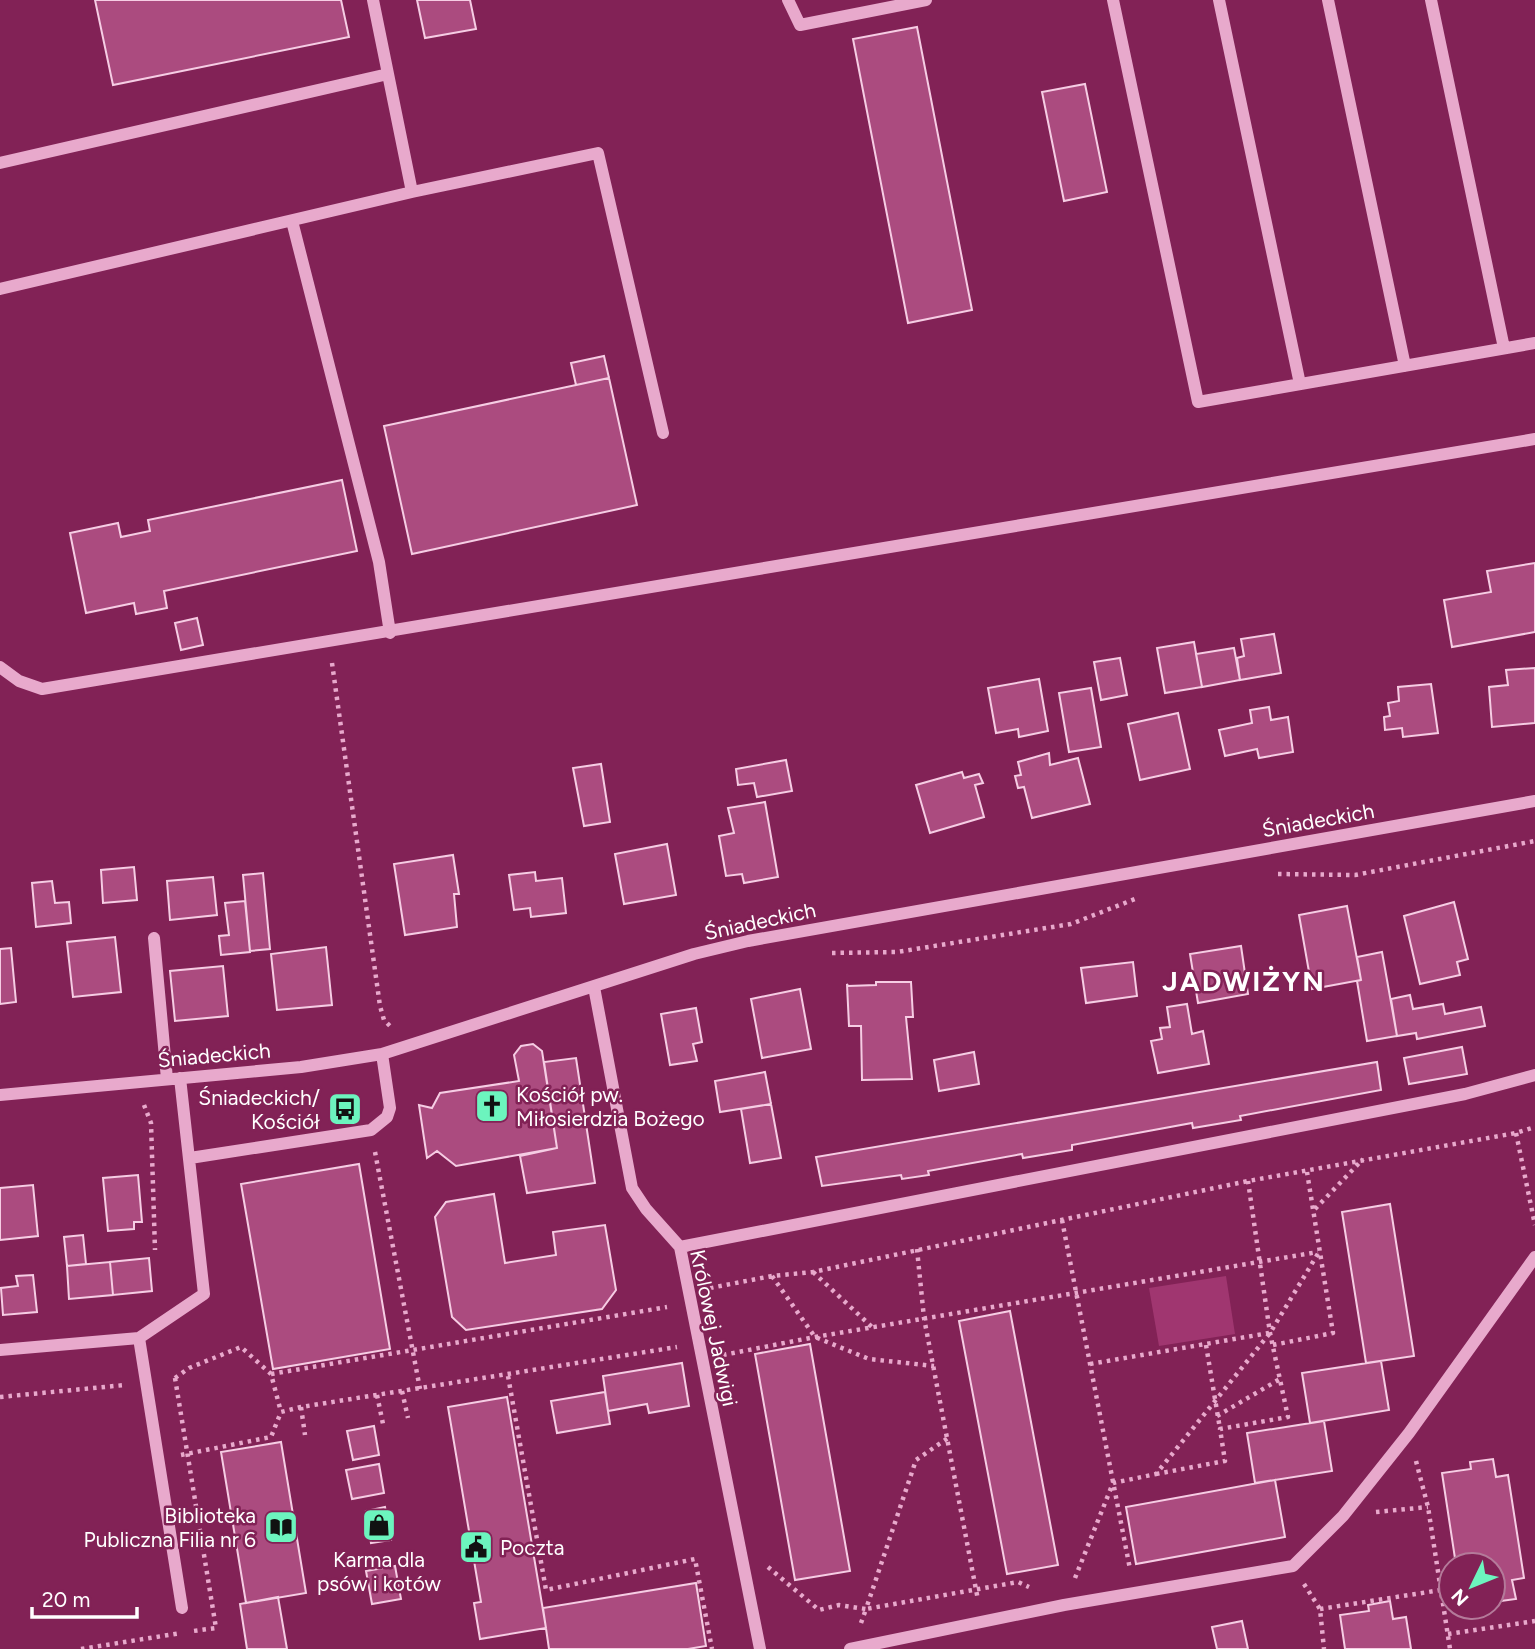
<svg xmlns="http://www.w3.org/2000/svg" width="1535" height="1649" viewBox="0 0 1535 1649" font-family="Figtree,sans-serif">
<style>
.green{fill:#a03670}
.building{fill:#ab4b7f;stroke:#f6cde4;stroke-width:2}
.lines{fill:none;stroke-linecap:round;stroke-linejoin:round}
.path{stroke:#e8a9cc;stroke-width:4.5;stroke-dasharray:3.5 5;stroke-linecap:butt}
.minor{stroke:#e8a9cc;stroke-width:12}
.labels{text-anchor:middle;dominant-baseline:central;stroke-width:5;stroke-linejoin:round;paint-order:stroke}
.street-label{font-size:21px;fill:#fff;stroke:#822256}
.poi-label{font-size:21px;fill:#fff;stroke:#822256;text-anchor:start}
.district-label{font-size:28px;font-weight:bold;letter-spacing:2px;fill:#fff;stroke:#822256}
</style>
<rect width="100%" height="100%" fill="#822256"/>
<path class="green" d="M 1226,1276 L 1235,1334 L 1159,1346 L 1149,1288 Z"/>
<path class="building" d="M 95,0 L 341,0 L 349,37 L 113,85 Z
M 417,0 L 470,0 L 476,29 L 425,38 Z
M 917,27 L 972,310 L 908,323 L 853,39 Z
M 1085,84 L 1107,192 L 1064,201 L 1042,92 Z
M 604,356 L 609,378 L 576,385 L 571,363 Z
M 609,378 L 637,505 L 412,554 L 384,426 Z
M 342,480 L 357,551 L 164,591 L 167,608 L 136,614 L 134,603 L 86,613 L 70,533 L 118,523 L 121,537 L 150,531 L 148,520 Z
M 1535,563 L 1535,632 L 1452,647 L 1444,600 L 1491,592 L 1487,571 Z
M 197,618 L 203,645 L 181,650 L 175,623 Z
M 1274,634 L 1281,673 L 1240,680 L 1237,658 L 1244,656 L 1241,639 Z
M 1194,642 L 1202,687 L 1165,693 L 1157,648 Z
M 1234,648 L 1240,680 L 1202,687 L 1196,654 Z
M 1120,658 L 1127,695 L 1101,700 L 1094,662 Z
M 1535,668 L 1535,723 L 1492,727 L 1489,687 L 1508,685 L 1506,670 Z
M 1039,679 L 1048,731 L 1019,737 L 1018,729 L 996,733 L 988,688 Z
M 1431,684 L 1438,733 L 1403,737 L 1402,728 L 1385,730 L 1384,717 L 1390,716 L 1388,703 L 1399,701 L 1398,687 Z
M 1091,688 L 1101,747 L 1069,752 L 1059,693 Z
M 1269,707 L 1271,720 L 1288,717 L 1293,752 L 1259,758 L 1257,749 L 1225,756 L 1219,730 L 1252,723 L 1250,710 Z
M 1178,713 L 1190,769 L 1140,780 L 1128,724 Z
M 1049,753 L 1050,765 L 1078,758 L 1090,804 L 1032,818 L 1024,787 L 1018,788 L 1015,776 L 1021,775 L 1018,762 Z
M 786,760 L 792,791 L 757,797 L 754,783 L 738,785 L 736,769 Z
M 601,764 L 610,822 L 584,826 L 573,768 Z
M 962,772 L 964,778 L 979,774 L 983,783 L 975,785 L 984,817 L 930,833 L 916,785 Z
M 765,802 L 778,877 L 744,883 L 742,874 L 726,876 L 719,836 L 734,833 L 728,808 Z
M 667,844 L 676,895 L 624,904 L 615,854 Z
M 453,855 L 459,894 L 454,894 L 457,927 L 405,935 L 394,864 Z
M 134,867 L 137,900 L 103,903 L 101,870 Z
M 535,872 L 536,881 L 562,878 L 566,913 L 531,917 L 530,908 L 514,910 L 509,875 Z
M 263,873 L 270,949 L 250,951 L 243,875 Z
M 213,877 L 217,915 L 170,920 L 167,881 Z
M 52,881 L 55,903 L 69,902 L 71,923 L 36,927 L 32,883 Z
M 245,901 L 250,952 L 221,955 L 219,936 L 229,935 L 225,903 Z
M 1454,902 L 1468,959 L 1457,962 L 1460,975 L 1420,984 L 1404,916 Z
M 1347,906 L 1361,980 L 1312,989 L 1299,915 Z
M 115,937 L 121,992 L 73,997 L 67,942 Z
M 1241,946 L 1248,994 L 1198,1003 L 1190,954 Z
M 326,947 L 332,1005 L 277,1010 L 271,954 Z
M 11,948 L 16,1002 L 0,1004 L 0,949 Z
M 1382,952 L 1397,1036 L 1367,1041 L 1357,981 L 1361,980 L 1357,957 Z
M 1133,962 L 1137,996 L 1086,1003 L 1081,968 Z
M 223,966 L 228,1016 L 175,1021 L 170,971 Z
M 876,982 L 911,982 L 913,1017 L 906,1017 L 912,1079 L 862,1080 L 861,1026 L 849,1026 L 847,984 L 848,986 L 876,985 Z
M 800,989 L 811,1049 L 762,1058 L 751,999 Z
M 1410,995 L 1413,1009 L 1443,1004 L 1445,1014 L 1481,1007 L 1485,1026 L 1417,1039 L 1416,1033 L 1397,1036 L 1391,999 Z
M 1187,1004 L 1192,1034 L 1203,1031 L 1209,1064 L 1158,1073 L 1151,1041 L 1162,1039 L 1160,1028 L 1170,1027 L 1167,1007 Z
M 696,1008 L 702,1042 L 693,1044 L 697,1061 L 670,1065 L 661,1014 Z
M 533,1044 L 542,1051 L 557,1148 L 456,1166 L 437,1151 L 427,1158 L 419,1105 L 432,1108 L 440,1093 L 519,1081 L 514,1055 L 521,1046 Z
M 1462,1047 L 1467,1074 L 1409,1084 L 1404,1058 Z
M 974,1052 L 979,1084 L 939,1091 L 934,1060 Z
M 576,1058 L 595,1183 L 527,1193 L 520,1156 L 557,1148 L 544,1062 Z
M 1377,1062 L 1381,1090 L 1240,1116 L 1241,1120 L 1193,1128 L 1192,1123 L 1072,1145 L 1072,1150 L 1023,1158 L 1022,1154 L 928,1171 L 929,1175 L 902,1179 L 901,1175 L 822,1186 L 816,1157 Z
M 765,1072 L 771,1104 L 720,1112 L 715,1081 Z
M 771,1104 L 781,1158 L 750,1163 L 741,1109 Z
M 359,1164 L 390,1349 L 273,1369 L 241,1184 Z
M 138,1175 L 142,1222 L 134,1222 L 134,1229 L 108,1231 L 103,1178 Z
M 33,1185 L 38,1236 L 0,1240 L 0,1188 Z
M 494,1194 L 505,1263 L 556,1255 L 553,1232 L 605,1225 L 616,1290 L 602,1309 L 466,1330 L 452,1317 L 435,1217 L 446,1202 Z
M 1390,1204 L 1414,1356 L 1366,1363 L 1342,1212 Z
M 83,1235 L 86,1264 L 67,1266 L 64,1237 Z
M 149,1258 L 152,1291 L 113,1295 L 110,1262 Z
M 110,1262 L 113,1295 L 69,1299 L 67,1266 Z
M 33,1275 L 37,1312 L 3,1315 L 1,1288 L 18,1286 L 16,1276 Z
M 1010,1311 L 1058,1565 L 1007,1574 L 959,1321 Z
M 810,1344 L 850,1571 L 795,1580 L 755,1354 Z
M 1381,1361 L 1389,1410 L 1310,1423 L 1302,1373 Z
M 682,1363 L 689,1406 L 649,1413 L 647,1404 L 608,1411 L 603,1376 Z
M 605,1392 L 610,1424 L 557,1433 L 551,1401 Z
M 507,1397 L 546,1628 L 480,1639 L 474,1603 L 481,1602 L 448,1407 Z
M 1324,1421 L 1332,1471 L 1255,1483 L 1247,1433 Z
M 374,1426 L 379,1455 L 353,1460 L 347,1431 Z
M 281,1442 L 306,1593 L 246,1603 L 221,1452 Z
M 1493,1459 L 1496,1477 L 1508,1475 L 1524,1578 L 1512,1580 L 1516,1599 L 1493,1602 L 1493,1565 L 1456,1565 L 1442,1473 L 1471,1469 L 1470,1462 Z
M 379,1464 L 384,1493 L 352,1499 L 346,1470 Z
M 1275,1480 L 1285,1537 L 1136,1564 L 1126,1507 Z
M 385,1507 L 391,1540 L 371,1543 L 366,1511 Z
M 395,1566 L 401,1599 L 372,1604 L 366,1571 Z
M 696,1583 L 706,1646 L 688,1649 L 549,1649 L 543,1608 Z
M 278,1597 L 287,1649 L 247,1649 L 240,1604 Z
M 1390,1601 L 1393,1619 L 1406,1617 L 1411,1649 L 1345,1649 L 1340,1615 L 1369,1611 L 1368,1605 Z
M 1242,1621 L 1248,1649 L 1217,1649 L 1212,1627 Z"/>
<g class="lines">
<path class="path" d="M 332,663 L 380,1006 L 384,1020 L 390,1026
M 1278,874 L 1355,875 L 1535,841
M 832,953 L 897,952 L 1071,924 L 1135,899
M 144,1105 L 151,1123 L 155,1250
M 1516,1133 L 1535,1225
M 375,1152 L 420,1389
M 1315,1209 L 1363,1159
M 1062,1220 L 1130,1569
M 917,1249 L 924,1318 L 978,1600
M 813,1272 L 872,1327
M 772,1276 L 815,1337 L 869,1359 L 934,1366
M 710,1288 L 772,1276 L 813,1272 L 1248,1181 L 1516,1133 L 1535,1127
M 1206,1345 L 1220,1429
M 1273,1345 L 1333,1333 L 1307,1172
M 723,1355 L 815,1337 L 1318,1252
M 1090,1364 L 1269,1333
M 271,1374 L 667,1307
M 508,1376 L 546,1590 L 695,1559 L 712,1649
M 175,1378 L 216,1628 L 193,1631
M 175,1378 L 189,1368 L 241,1347 L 271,1374 L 281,1412
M 402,1391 L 408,1418
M 377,1395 L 383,1424
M 0,1397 L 125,1385
M 301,1407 L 305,1435
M 1217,1416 L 1280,1379
M 181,1455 L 271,1437 L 281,1412 L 301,1407 L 677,1347
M 1416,1461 L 1428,1507 L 1450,1649
M 1156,1474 L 1225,1461 L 1220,1429 L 1288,1417 L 1270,1333 L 1248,1181
M 1376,1512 L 1428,1507
M 768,1567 L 819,1610 L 839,1605 L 866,1609 L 916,1460 L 948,1438
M 1075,1578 L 1113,1483 L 1156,1474 L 1270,1333 L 1319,1252
M 1304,1584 L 1320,1609 L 1324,1649
M 1320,1609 L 1441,1590
M 861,1623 L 866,1609 L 1018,1582 L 1029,1587
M 1448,1634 L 1535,1621
M 81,1649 L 181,1633"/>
<path class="minor" d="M 373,0 L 412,192 L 598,153 L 663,433
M 788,0 L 800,25 L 926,0
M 1113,0 L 1198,402 L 1535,343
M 1219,0 L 1300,384
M 1328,0 L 1405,366
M 1431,0 L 1504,348
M 0,163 L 388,74
M 292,221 L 379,562 L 390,633
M 0,289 L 412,192
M 0,667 L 19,681 L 42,689 L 1535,439
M 154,938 L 167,1079
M 594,987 L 632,1188 L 646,1209 L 680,1247 L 760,1649
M 0,1095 L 301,1067 L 382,1054 L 694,954 L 748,941 L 1535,801
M 190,1158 L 371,1130 L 387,1117 L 390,1108 L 382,1054
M 680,1247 L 1465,1094 L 1535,1075
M 139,1338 L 182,1608
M 0,1350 L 139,1338 L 204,1294 L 180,1078
M 850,1649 L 1064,1605 L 1293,1566 L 1343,1516 L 1409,1433 L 1535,1257"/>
</g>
<defs>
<g id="church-square" transform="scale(1.75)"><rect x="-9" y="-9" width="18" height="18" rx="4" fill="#6cf4be" stroke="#822256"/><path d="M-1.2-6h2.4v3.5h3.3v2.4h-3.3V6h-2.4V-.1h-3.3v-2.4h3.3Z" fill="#111"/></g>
<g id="bus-square" transform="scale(1.75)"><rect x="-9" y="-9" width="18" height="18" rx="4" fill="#6cf4be" stroke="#822256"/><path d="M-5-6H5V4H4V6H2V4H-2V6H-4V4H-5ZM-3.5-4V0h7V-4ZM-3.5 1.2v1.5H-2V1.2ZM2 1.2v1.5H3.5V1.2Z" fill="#111"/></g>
<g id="shop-square" transform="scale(1.75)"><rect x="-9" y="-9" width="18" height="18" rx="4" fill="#6cf4be" stroke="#822256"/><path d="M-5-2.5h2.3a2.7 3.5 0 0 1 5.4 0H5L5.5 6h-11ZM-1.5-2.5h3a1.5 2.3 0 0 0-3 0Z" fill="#111"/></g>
<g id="library-square" transform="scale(1.75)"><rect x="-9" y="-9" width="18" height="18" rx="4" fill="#6cf4be" stroke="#822256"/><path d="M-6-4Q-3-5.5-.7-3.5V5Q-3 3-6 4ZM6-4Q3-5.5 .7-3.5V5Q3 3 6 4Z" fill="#111"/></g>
<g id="civic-square" transform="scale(1.75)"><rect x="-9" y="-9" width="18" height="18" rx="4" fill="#6cf4be" stroke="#822256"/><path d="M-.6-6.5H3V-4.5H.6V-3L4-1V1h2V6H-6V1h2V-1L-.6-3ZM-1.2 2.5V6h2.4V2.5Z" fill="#111"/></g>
</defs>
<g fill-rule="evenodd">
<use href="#church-square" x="492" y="1106"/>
<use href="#bus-square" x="345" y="1109"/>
<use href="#shop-square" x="379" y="1525"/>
<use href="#library-square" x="281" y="1527"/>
<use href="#civic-square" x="476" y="1547"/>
</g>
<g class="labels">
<g class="street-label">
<text transform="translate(1318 820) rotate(-10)">Śniadeckich</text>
<text transform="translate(760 921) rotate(-12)">Śniadeckich</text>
<text transform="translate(214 1055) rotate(-5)">Śniadeckich</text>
<text transform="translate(714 1328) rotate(78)">Królowej Jadwigi</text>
</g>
<g class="poi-label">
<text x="516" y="1094">Kościół pw.<tspan x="516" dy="24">Miłosierdzia Bożego</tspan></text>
<text x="320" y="1097" text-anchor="end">Śniadeckich/<tspan x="320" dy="24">Kościół</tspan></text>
<text x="256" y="1515" text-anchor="end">Biblioteka<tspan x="256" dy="24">Publiczna Filia nr 6</tspan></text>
<text x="500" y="1547">Poczta</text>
<text x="379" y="1559" text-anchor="middle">Karma dla<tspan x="379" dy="24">psów i kotów</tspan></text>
</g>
<g class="district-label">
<text x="1244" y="981">JADWIŻYN</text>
</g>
</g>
<g transform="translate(1472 1586) rotate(227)"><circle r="33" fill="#822256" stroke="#b47a9a" stroke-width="2"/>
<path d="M0-5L12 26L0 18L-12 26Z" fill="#6cf4be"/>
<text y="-10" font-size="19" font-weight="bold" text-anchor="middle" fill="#ffffff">N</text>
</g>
<path d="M32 1607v10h105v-10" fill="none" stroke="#ffffff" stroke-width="3.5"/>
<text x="42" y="1607" font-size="21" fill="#ffffff" stroke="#822256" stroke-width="5" paint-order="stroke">20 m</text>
</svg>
